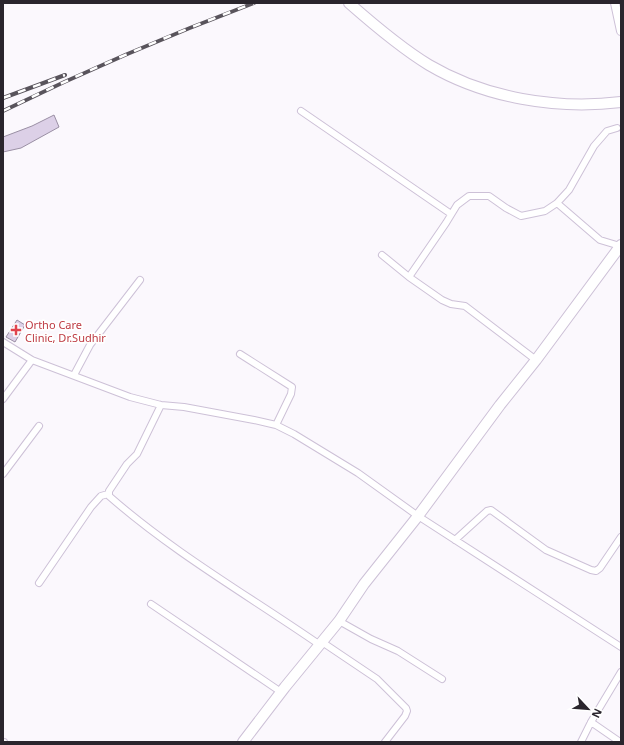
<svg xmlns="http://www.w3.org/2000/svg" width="624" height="745" viewBox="0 0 624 745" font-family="'Noto Sans',sans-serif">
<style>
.building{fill:#dcd0e7;stroke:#9a8fa4}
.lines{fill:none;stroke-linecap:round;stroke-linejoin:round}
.minor-casing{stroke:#cdc1d7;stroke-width:8}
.tertiary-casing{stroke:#cdc1d7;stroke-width:10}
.primary-casing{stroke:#cdc1d7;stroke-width:12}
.minor{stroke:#fff;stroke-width:6}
.tertiary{stroke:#fff;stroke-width:8}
.primary{stroke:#fff;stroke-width:10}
.rail-casing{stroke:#59545c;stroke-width:4}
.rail{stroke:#fff;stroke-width:2.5;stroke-dasharray:8;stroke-linecap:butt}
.health-dot{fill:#e0444e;stroke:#fff;stroke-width:1.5}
.labels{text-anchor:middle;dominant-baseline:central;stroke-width:3.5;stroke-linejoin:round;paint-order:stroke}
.health-label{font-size:11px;fill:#be3a42;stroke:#fff;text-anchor:start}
</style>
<rect width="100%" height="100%" fill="#fbf8fd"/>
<path class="building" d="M 54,115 L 59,127 L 21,148 L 3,152 L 3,137 L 32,126 Z
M 17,320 L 25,325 L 15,342 L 6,337 Z"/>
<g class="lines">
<g class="minor-casing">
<path id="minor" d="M 301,111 L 451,214
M 557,203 L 600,240 L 620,246
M 382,255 L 409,277 L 442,300 L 451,304 L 465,306 L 536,360
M 409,277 L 446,223 L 457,205 L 469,196 L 489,196 L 506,208 L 521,216 L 545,211 L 557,203 L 569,190 L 594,146 L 607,131 L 617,128
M 3,342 L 32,360 L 130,397 L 161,405 L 184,407 L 254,420 L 276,425 L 294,434 L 358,473 L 418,516 L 621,647
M 240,354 L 292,387 L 291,394 L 276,425
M 74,375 L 90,345 L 140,280
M 3,399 L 32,360
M 161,405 L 137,454 L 127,464 L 109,491 L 109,496 C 174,553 249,596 320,645
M 3,474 L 39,426
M 455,540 L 487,511 L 491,510 L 546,550 L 591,570 L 596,571 L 600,568 L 621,537
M 39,583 L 91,507 L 101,496 L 108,494
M 151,604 L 281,692
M 339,621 L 371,639 L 398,651 L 442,679
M 322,642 L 377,679 L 406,708 L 407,711 L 405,716 L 385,742
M 591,722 L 620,742
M 3,742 L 4,742
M 581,742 L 591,722 L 621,672"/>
</g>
<g class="tertiary-casing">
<path id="tertiary" d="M 615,3 L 621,31"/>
</g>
<g class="primary-casing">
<path id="primary" d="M 349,3 C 374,25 401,48 429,65 C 485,98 557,110 621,102
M 243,742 L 285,687 L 339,621 L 364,584 L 418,516 L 500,405 L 536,360 L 621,245"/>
</g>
<use href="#minor" class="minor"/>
<use href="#tertiary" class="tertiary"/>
<use href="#primary" class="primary"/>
<g class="rail-casing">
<path id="rail" d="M 3,98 L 65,75
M 3,111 C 85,71 169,35 254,3"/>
</g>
<use href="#rail" class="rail"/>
</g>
<path class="health-dot" d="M14 324h4v4h4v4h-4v4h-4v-4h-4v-4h4z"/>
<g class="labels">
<g class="health-label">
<text x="25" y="324">Ortho Care<tspan x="25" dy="13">Clinic, Dr.Sudhir</tspan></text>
</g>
</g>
<rect width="624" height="745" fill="none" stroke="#2a252d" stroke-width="8"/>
<g transform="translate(588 709) rotate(116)" stroke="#ffffff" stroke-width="3" paint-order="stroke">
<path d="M0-3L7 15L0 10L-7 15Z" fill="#2a252d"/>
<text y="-6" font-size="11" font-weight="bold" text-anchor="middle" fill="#2a252d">N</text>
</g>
</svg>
